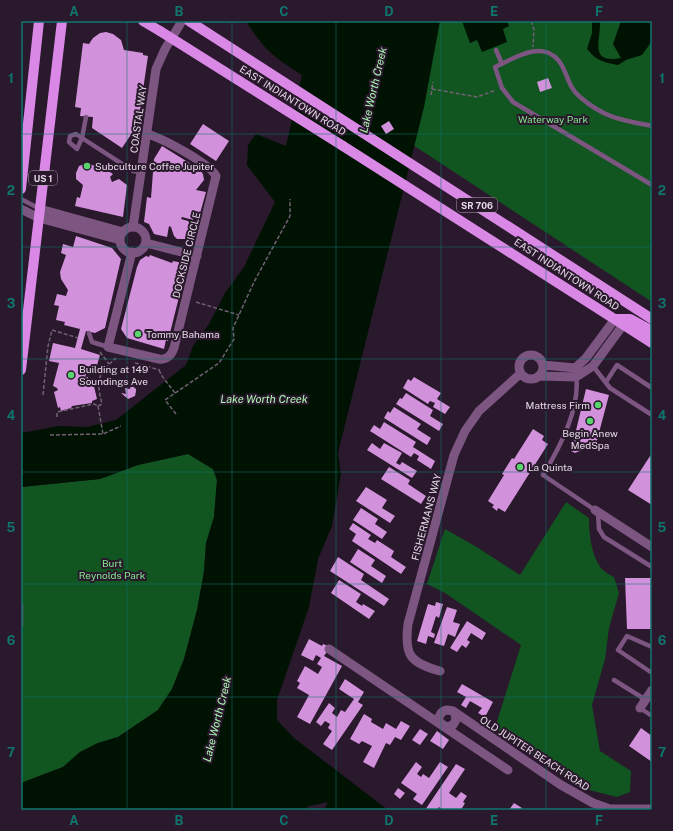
<svg xmlns="http://www.w3.org/2000/svg" width="673" height="831" viewBox="0 0 673 831" font-family="'Public Sans',sans-serif">
<style>
.green{fill:#115520}
.water{fill:#001202}
.building{fill:#d292db}
.lines{fill:none;stroke-linecap:round;stroke-linejoin:round}
.path{stroke:#716174;stroke-width:1.5;stroke-dasharray:4 2;stroke-linecap:butt}
.lane{stroke:#7c5581;stroke-width:4.5}
.street{stroke:#7c5581;stroke-width:9}
.primary{stroke:#d988e5;stroke-width:10}
.primary-bridge{stroke:#d988e5;stroke-width:10}
.grid{fill:none;stroke:#0f766e;stroke-width:1;stroke-opacity:0.55}
.poi-dot{fill:#5ad56e;stroke:#2a182d;stroke-width:1.5}
.labels{text-anchor:middle;dominant-baseline:central;stroke-width:4;stroke-linejoin:round;paint-order:stroke}
.shield{fill:#2a182d;stroke:#ae9faf;stroke-width:1}
.shield-label{font-size:9px;font-weight:bold;fill:#e6d9e7}
.street-label{font-size:10px;fill:#e6d9e7;stroke:#2a182d}
.park-label{font-size:10px;fill:#82e68e;stroke:#2a182d}
.poi-label{font-size:10px;fill:#e6d9e7;stroke:#2a182d;text-anchor:start}
.water-label{font-size:11px;font-style:italic;fill:#adfbb4;stroke:#2a182d}
.neatline{fill:none;stroke:#0f766e;stroke-width:1.5}
.grid-label{font-size:13px;text-anchor:middle;font-weight:bold;fill:#0f766e}
</style>
<rect width="100%" height="100%" fill="#2a182d"/>
<path class="green" d="M 437,21 L 652,21 L 652,302 L 413,145 Z
M 188,454 L 213,469 L 217,480 L 214,517 L 206,543 L 204,571 L 197,610 L 184,659 L 172,689 L 158,710 L 118,737 L 98,743 L 80,752 L 63,767 L 21,783 L 21,487 L 100,479 L 138,465 Z
M 566,502 L 589,518 C 589,533 591,555 601,568 C 604,572 610,575 614,577 L 619,593 L 609,628 L 605,659 L 592,705 L 600,751 L 631,771 L 630,792 L 617,797 L 581,788 L 495,728 L 521,645 L 445,593 L 427,584 L 445,529 L 475,546 L 520,575 Z"/>
<path class="water" d="M 246,21 L 440,21 L 424,107 L 338,453 L 341,474 L 332,526 L 318,559 L 309,607 L 277,700 L 277,720 L 294,738 L 388,810 L 324,810 L 328,802 L 309,806 L 305,810 L 21,810 L 21,783 L 63,767 L 80,752 L 98,743 L 118,737 L 158,710 L 172,689 L 184,659 L 197,610 L 204,572 L 206,543 L 214,517 L 217,480 L 213,469 L 188,454 L 138,465 L 100,479 L 21,487 L 21,433 L 59,426 L 87,427 L 116,420 L 186,365 L 193,346 L 209,324 L 225,293 L 244,267 L 275,202 L 247,165 L 248,145 L 256,134 L 286,146 L 302,75 C 274,57 264,50 246,21 Z
M 462,21 L 507,21 L 509,26 L 503,29 L 507,42 L 482,52 L 477,40 L 470,43 Z
M 592,21 L 600,21 C 601,40 588,64 621,58 L 613,44 L 621,21 L 652,21 L 652,41 L 642,55 L 626,60 L 618,65 C 603,62 597,61 587,49 L 592,33 Z"/>
<path class="building" d="M 106,32 L 113,34 L 121,40 L 124,50 L 143,53 L 143,55 L 148,56 L 138,124 L 122,148 L 92,128 L 93,117 L 80,116 L 81,108 L 75,107 L 83,43 L 89,44 L 93,38 L 100,33 Z
M 548,78 L 552,88 L 540,92 L 537,82 Z
M 389,121 L 394,129 L 386,134 L 381,126 Z
M 203,124 L 229,141 L 216,161 L 190,144 Z
M 162,146 L 199,169 L 203,174 L 204,180 L 196,190 L 206,192 L 199,217 L 194,215 L 193,220 L 182,217 L 181,219 L 188,221 L 193,226 L 192,234 L 187,239 L 177,239 L 174,236 L 171,227 L 169,226 L 167,237 L 154,234 L 149,224 L 144,222 L 147,197 L 151,198 L 154,159 Z
M 87,163 L 95,166 L 96,163 L 113,174 L 110,177 L 112,182 L 119,179 L 127,185 L 123,217 L 75,206 L 77,197 L 80,198 L 83,185 L 76,179 L 76,173 L 79,166 Z
M 76,236 L 112,248 L 121,259 L 105,328 L 95,333 L 86,331 L 81,349 L 100,355 L 95,372 L 87,370 L 85,378 L 88,377 L 89,383 L 93,382 L 97,399 L 92,401 L 92,403 L 72,406 L 71,408 L 61,411 L 60,407 L 58,408 L 54,392 L 58,390 L 57,388 L 53,386 L 59,363 L 49,361 L 53,343 L 75,348 L 80,329 L 64,325 L 65,322 L 56,320 L 59,306 L 54,305 L 57,294 L 66,296 L 68,290 L 61,279 L 60,272 L 66,255 L 61,253 L 63,244 L 73,247 Z
M 150,255 L 172,263 L 173,261 L 183,263 L 180,272 L 185,273 L 168,341 L 166,340 L 164,349 L 127,338 L 121,329 L 137,267 L 140,260 L 146,256 L 149,257 Z
M 414,377 L 441,393 L 437,399 L 450,407 L 445,414 L 433,407 L 435,403 L 430,401 L 428,404 L 403,388 L 408,379 L 411,381 Z
M 131,385 L 136,389 L 136,391 L 135,396 L 128,399 L 121,393 L 126,394 L 125,388 L 130,389 Z
M 586,389 L 609,395 L 596,444 L 575,453 L 571,451 Z
M 406,393 L 433,410 L 430,416 L 443,424 L 439,431 L 396,404 L 400,398 L 402,399 Z
M 394,407 L 421,424 L 417,429 L 431,438 L 427,445 L 384,418 L 388,411 L 390,413 Z
M 384,422 L 416,442 L 413,447 L 435,461 L 431,469 L 417,460 L 419,456 L 414,453 L 411,457 L 370,431 L 374,425 L 380,429 Z
M 533,429 L 544,436 L 542,440 L 548,444 L 505,512 L 498,508 L 497,511 L 492,507 L 494,505 L 488,501 L 504,475 L 502,474 L 512,458 L 514,459 Z
M 372,443 L 380,449 L 384,443 L 402,453 L 396,463 L 400,465 L 402,462 L 417,471 L 412,478 L 367,450 Z
M 652,453 L 652,505 L 628,490 Z
M 389,467 L 410,480 L 408,484 L 426,496 L 421,504 L 381,479 Z
M 366,487 L 387,500 L 382,508 L 395,516 L 390,523 L 356,501 Z
M 361,508 L 378,519 L 375,524 L 387,532 L 382,539 L 353,520 Z
M 353,523 L 371,535 L 368,539 L 375,543 L 377,540 L 394,551 L 391,557 L 406,567 L 401,574 L 352,541 L 356,534 L 349,529 Z
M 358,549 L 375,560 L 371,566 L 386,576 L 382,583 L 350,562 Z
M 338,557 L 364,574 L 361,580 L 389,599 L 384,606 L 330,571 Z
M 625,578 L 652,578 L 652,629 L 627,629 Z
M 339,580 L 361,594 L 356,602 L 362,606 L 363,604 L 375,611 L 369,619 L 331,593 Z
M 436,602 L 443,604 L 439,618 L 436,616 L 431,632 L 435,634 L 434,638 L 428,636 L 426,644 L 417,641 L 428,604 L 435,606 Z
M 447,607 L 457,610 L 453,622 L 460,624 L 455,637 L 448,634 L 444,646 L 434,643 Z
M 467,621 L 486,633 L 482,640 L 471,633 L 467,640 L 470,642 L 466,648 L 462,645 L 457,652 L 450,648 Z
M 309,639 L 322,646 L 323,644 L 330,647 L 324,656 L 342,666 L 310,724 L 297,717 L 309,695 L 297,688 L 300,683 L 297,681 L 305,666 L 318,674 L 322,667 L 317,664 L 321,658 L 316,655 L 313,661 L 301,655 Z
M 345,679 L 364,692 L 358,702 L 363,705 L 332,750 L 323,744 L 332,731 L 328,728 L 330,724 L 325,721 L 321,726 L 316,722 L 329,703 L 335,708 L 332,713 L 337,717 L 341,710 L 345,712 L 354,699 L 339,689 Z
M 462,684 L 493,702 L 485,717 L 478,713 L 482,708 L 470,701 L 466,708 L 461,705 L 466,697 L 457,692 Z
M 364,714 L 372,719 L 371,722 L 383,729 L 386,723 L 396,729 L 401,721 L 410,726 L 401,740 L 395,737 L 390,745 L 386,743 L 374,768 L 363,762 L 372,746 L 362,741 L 359,744 L 350,739 Z
M 641,728 L 652,736 L 652,762 L 629,746 Z
M 420,729 L 428,734 L 420,745 L 412,740 Z
M 437,731 L 449,740 L 443,749 L 430,741 Z
M 416,762 L 422,767 L 417,774 L 421,777 L 423,774 L 429,778 L 440,762 L 448,767 L 422,805 L 413,799 L 417,794 L 401,783 Z
M 456,764 L 465,769 L 449,793 L 456,798 L 461,792 L 467,796 L 463,802 L 465,803 L 461,810 L 443,810 L 439,807 L 437,810 L 425,810 Z
M 398,788 L 405,793 L 400,799 L 394,794 Z
M 514,803 L 522,808 L 521,810 L 509,810 Z"/>
<g class="lines">
<path class="path" d="M 531,21 L 534,29 L 533,47
M 432,89 L 477,97 L 496,90
M 431,95 L 433,82
M 196,302 L 239,315
M 100,352 L 109,364
M 135,363 L 160,370
M 159,370 L 162,376 L 175,393
M 43,395 L 48,346 L 52,330 L 78,338
M 98,406 L 102,404 C 96,380 97,375 116,358
M 98,406 L 103,434
M 176,414 L 165,400 L 219,363 L 234,339 L 233,328 L 254,282 L 290,216 L 290,199
M 57,417 L 57,412 L 94,404 L 98,406
M 50,435 L 103,434 L 121,426"/>
<path class="lane" d="M 496,50 L 502,64
M 86,117 L 82,138 L 77,149 L 69,142 L 70,136 L 76,134 L 82,138 L 133,171 L 141,172
M 652,126 C 622,120 604,118 580,97 C 567,86 568,73 559,61 C 542,39 513,59 495,67 L 502,88 L 513,102 L 652,185
M 21,199 L 40,209
M 89,333 L 92,342 L 108,347
M 593,366 L 610,388 L 652,415
M 576,375 C 581,407 559,449 543,475 L 595,510
M 606,382 L 617,365 L 652,388
M 598,513 L 599,529 L 604,537 L 652,567
M 21,605 L 21,625
M 652,647 L 627,636 L 618,650 L 652,673
M 614,680 L 646,700
M 640,708 L 652,716"/>
<path class="street" d="M 21,209 L 39,218 L 120,240
M 40,209 L 123,232
M 133,227 L 156,69 L 165,49 L 182,21
M120 240a13 13 0 1 1 26 0a13 13 0 1 1-26 0Z
M 146,243 L 197,256
M 132,252 L 108,347 L 159,359 C 167,360 171,356 174,348 L 216,176 C 209,163 162,138 147,134
M519 367a12 12 0 1 1 24 0a12 12 0 1 1-24 0Z
M 543,365 L 575,368 L 586,358 L 615,319
M 540,376 L 576,377 L 593,366 L 623,325
M 595,510 L 652,547
M 329,649 L 508,770
M 440,671 C 410,663 404,655 408,624 L 454,455 L 465,431 L 479,411 L 521,373
M 640,708 L 652,690
M 455,714 L 456,720 L 453,725 L 446,727 L 439,722 C 438,716 441,711 447,710 L 453,711 L 561,785 L 593,803 L 610,809 L 652,809"/>
<path class="primary" d="M 143,21 L 160,31
M 189,21 L 652,319
M 343,146 L 652,343
M 21,189 L 39,21
M 615,319 L 630,319 L 652,331
M 21,370 L 62,21"/>
<path class="primary-bridge" d="M 160,31 L 343,146"/>
</g>
<path class="grid" d="M 127,21 L 127,810M 232,21 L 232,810M 336,21 L 336,810M 441,21 L 441,810M 546,21 L 546,810M 21,134 L 652,134M 21,247 L 652,247M 21,359 L 652,359M 21,472 L 652,472M 21,584 L 652,584M 21,697 L 652,697"/>
<g class="poi-dot">
<circle cx="87" cy="166" r="4"/>
<circle cx="138" cy="334" r="4"/>
<circle cx="71" cy="375" r="4"/>
<circle cx="598" cy="405" r="4"/>
<circle cx="590" cy="421" r="4"/>
<circle cx="520" cy="467" r="4"/>
</g>
<g class="labels">
<g class="shield">
<rect x="29" y="171" width="28" height="14" rx="3"/>
<rect x="457" y="198" width="40" height="14" rx="3"/>
</g>
<g class="shield-label">
<text x="43" y="178">US 1</text>
<text x="477" y="205">SR 706</text>
</g>
<g class="street-label">
<text transform="translate(293 100) rotate(32)">EAST INDIANTOWN ROAD</text>
<text transform="translate(138 119) rotate(-82)">COASTAL WAY</text>
<text transform="translate(186 255) rotate(-76)">DOCKSIDE CIRCLE</text>
<text transform="translate(567 274) rotate(33)">EAST INDIANTOWN ROAD</text>
<text transform="translate(426 517) rotate(-75)">FISHERMANS WAY</text>
<text transform="translate(535 753) rotate(33)">OLD JUPITER BEACH ROAD</text>
</g>
<g class="park-label">
<text x="553" y="119">Waterway Park</text>
<text x="112" y="563">Burt<tspan x="112" dy="12">Reynolds Park</tspan></text>
</g>
<g class="poi-label">
<text x="95" y="166">Subculture Coffee Jupiter</text>
<text x="146" y="334">Tommy Bahama</text>
<text x="79" y="369">Building at 149<tspan x="79" dy="12">Soundings Ave</tspan></text>
<text x="590" y="405" text-anchor="end">Mattress Firm</text>
<text x="590" y="433" text-anchor="middle">Begin Anew<tspan x="590" dy="12">MedSpa</tspan></text>
<text x="528" y="467">La Quinta</text>
</g>
<g class="water-label">
<text transform="translate(373 90) rotate(-77)">Lake Worth Creek</text>
<text x="264" y="399">Lake Worth Creek</text>
<text transform="translate(217 719) rotate(-76)">Lake Worth Creek</text>
</g>
</g>
<rect width="673" height="831" fill="none" stroke="#2a182d" stroke-width="44"/>
<rect x="22" y="22" width="629" height="787" class="neatline"/>
<g class="grid-label">
<text x="74" y="16">A</text>
<text x="179" y="16">B</text>
<text x="284" y="16">C</text>
<text x="389" y="16">D</text>
<text x="494" y="16">E</text>
<text x="599" y="16">F</text>
<text x="11" y="83">1</text>
<text x="662" y="83">1</text>
<text x="11" y="195">2</text>
<text x="662" y="195">2</text>
<text x="11" y="308">3</text>
<text x="662" y="308">3</text>
<text x="11" y="420">4</text>
<text x="662" y="420">4</text>
<text x="11" y="532">5</text>
<text x="662" y="532">5</text>
<text x="11" y="645">6</text>
<text x="662" y="645">6</text>
<text x="11" y="757">7</text>
<text x="662" y="757">7</text>
<text x="74" y="825">A</text>
<text x="179" y="825">B</text>
<text x="284" y="825">C</text>
<text x="389" y="825">D</text>
<text x="494" y="825">E</text>
<text x="599" y="825">F</text>
</g>
</svg>
